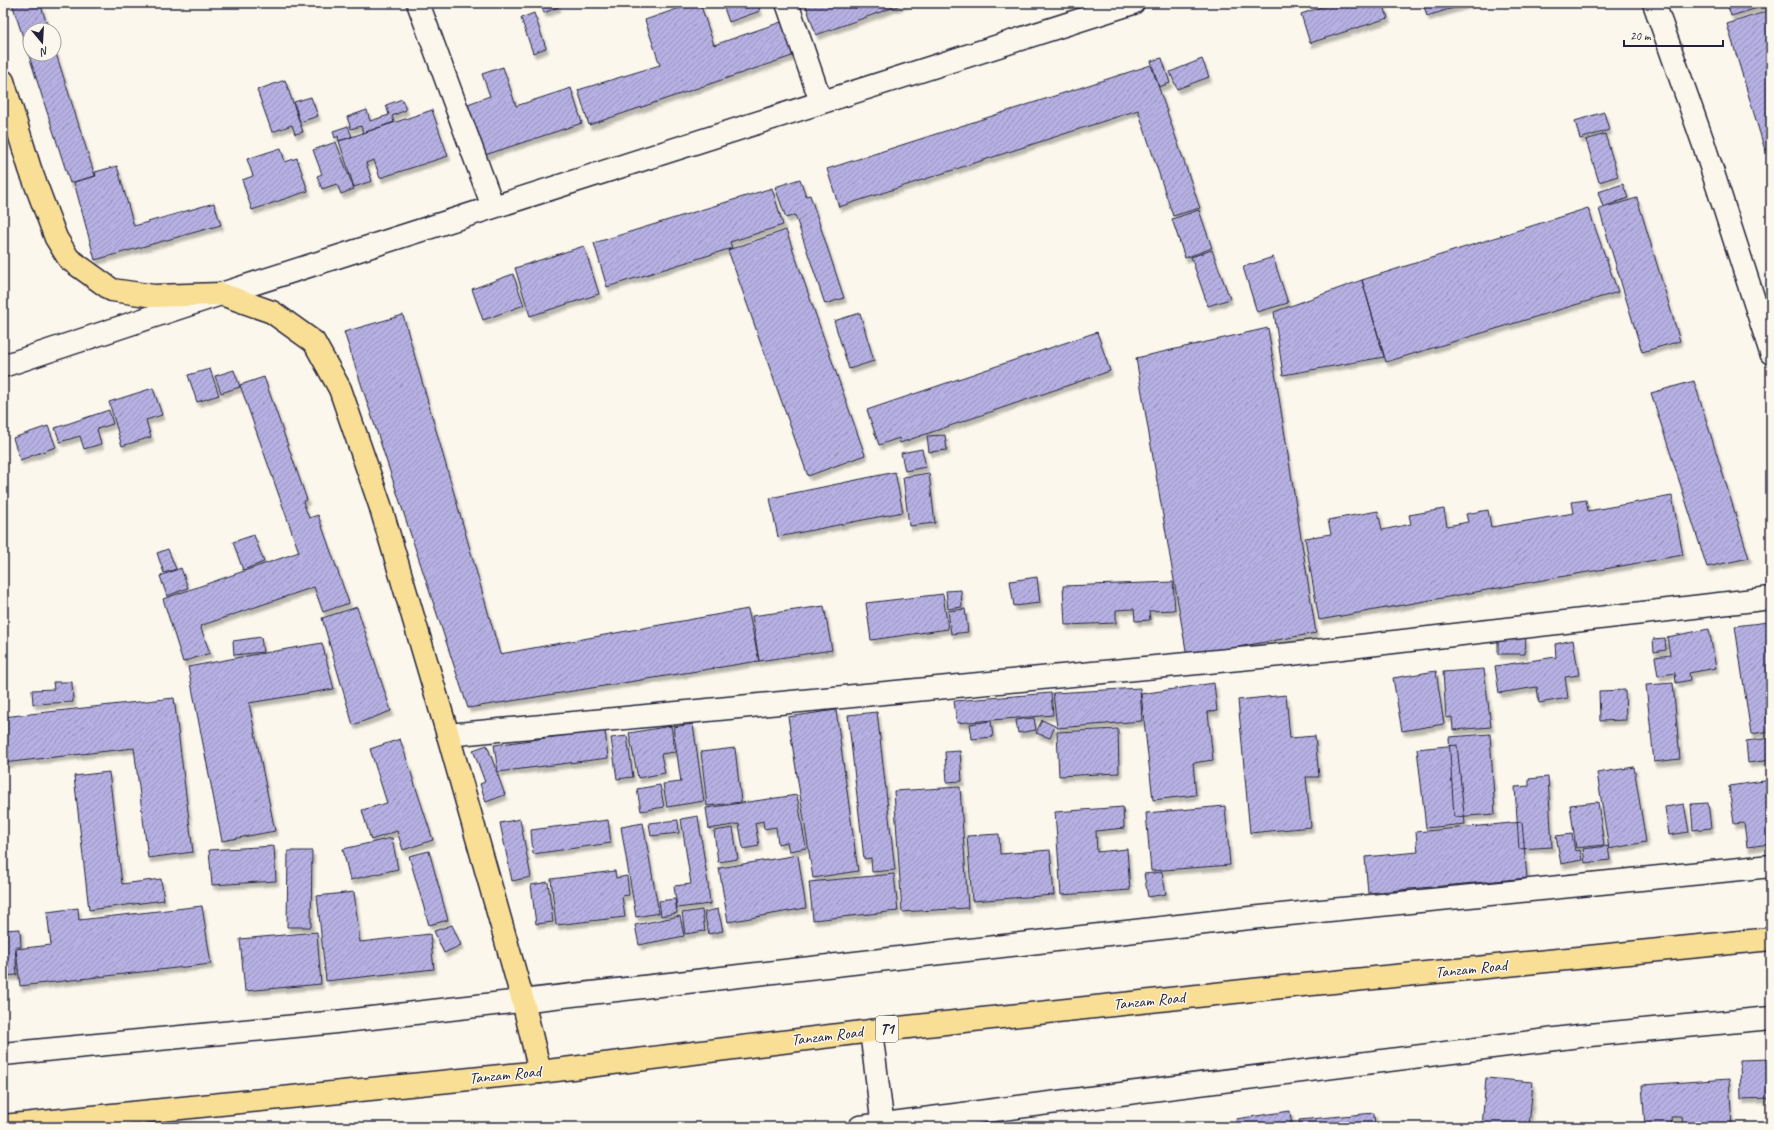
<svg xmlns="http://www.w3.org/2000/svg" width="1774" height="1130" viewBox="0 0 1774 1130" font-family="Caveat,sans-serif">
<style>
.building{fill:url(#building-hatch);stroke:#22223b;filter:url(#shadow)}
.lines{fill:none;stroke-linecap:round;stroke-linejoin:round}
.minor-casing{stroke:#22223b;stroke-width:25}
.major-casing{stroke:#22223b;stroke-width:25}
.highway-casing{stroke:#22223b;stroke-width:25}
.minor{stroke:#fbf7ec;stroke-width:22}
.major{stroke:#f9df96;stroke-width:22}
.highway{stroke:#f9df96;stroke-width:22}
.labels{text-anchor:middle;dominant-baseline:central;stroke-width:3;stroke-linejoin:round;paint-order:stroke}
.shield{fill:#fbf7ec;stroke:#636270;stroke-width:1}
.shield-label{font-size:15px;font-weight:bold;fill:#22223b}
.street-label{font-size:16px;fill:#22223b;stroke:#fbf7ec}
</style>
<defs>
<pattern id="building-hatch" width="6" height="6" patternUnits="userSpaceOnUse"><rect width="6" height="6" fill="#b7b1e3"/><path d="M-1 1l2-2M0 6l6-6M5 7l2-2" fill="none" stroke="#9490b9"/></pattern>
<filter id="shadow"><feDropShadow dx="2.5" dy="4.5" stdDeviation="1" flood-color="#0004"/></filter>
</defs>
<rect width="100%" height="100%" fill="#fbf7ec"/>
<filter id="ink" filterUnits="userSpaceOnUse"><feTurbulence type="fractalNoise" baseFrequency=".025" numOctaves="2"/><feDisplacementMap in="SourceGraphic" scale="8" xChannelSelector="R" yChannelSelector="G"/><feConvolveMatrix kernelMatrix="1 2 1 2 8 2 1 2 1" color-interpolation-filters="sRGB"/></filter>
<g filter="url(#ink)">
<path class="building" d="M 12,3 L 40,3 L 49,30 L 30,30 L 30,54 L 54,54 L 54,47 L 95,176 L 70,183 Z
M 540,3 L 557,3 L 558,7 L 544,13 Z
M 694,3 L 700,3 L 714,45 L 784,21 L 795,55 L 589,125 L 578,90 L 660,65 L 645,20 Z
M 727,3 L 757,3 L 760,11 L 729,22 L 723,5 Z
M 805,3 L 906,3 L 816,35 Z
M 1333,3 L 1383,3 L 1388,18 L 1310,43 L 1301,14 Z
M 1423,3 L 1469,3 L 1427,16 Z
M 1727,3 L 1771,3 L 1771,4 L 1731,16 Z
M 1771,10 L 1771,148 L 1765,150 L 1727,24 Z
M 534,13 L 546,48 L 533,53 L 521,18 Z
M 1162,58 L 1170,83 L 1159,87 L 1151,61 Z
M 1202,59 L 1209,77 L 1177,89 L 1170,72 Z
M 1151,65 L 1200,208 L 1173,216 L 1138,110 L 839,207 L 827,169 Z
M 503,67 L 516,106 L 571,88 L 582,123 L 482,156 L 465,105 L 490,96 L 482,74 Z
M 285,80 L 303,132 L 295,134 L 292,125 L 272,132 L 257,90 Z
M 311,97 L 318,116 L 300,122 L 294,102 Z
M 402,99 L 406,110 L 392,116 L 394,122 L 363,133 L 361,126 L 351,129 L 347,117 L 367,110 L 370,121 L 389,115 L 386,105 Z
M 432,110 L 448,156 L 380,178 L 374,160 L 366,163 L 372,181 L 354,187 L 339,141 Z
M 1604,112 L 1609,130 L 1580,139 L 1575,121 Z
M 348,126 L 352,137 L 339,141 L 338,136 L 335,138 L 333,131 Z
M 1605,134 L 1618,176 L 1599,182 L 1586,140 Z
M 336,142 L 354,189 L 341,194 L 337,184 L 322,189 L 317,176 L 322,174 L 313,150 Z
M 281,148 L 285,162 L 297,158 L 308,191 L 252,210 L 242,180 L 253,176 L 247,159 Z
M 117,166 L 134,226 L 214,203 L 221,225 L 95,260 L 74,182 L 96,176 L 95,172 Z
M 800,179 L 806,196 L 810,195 L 844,298 L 825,304 L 795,215 L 786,218 L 775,187 Z
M 1623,184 L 1628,198 L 1603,207 L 1598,192 Z
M 772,188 L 783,225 L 730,242 L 732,248 L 607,287 L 594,243 Z
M 1637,198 L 1680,341 L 1642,352 L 1599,209 Z
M 1588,208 L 1618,292 L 1386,362 L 1362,280 Z
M 1199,210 L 1212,248 L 1185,258 L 1172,219 Z
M 786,230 L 865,455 L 808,476 L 728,250 Z
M 584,246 L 599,294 L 530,316 L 515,268 Z
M 1212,250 L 1230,299 L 1208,306 L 1191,257 Z
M 1273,257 L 1288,303 L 1257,312 L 1243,267 Z
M 513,274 L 524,305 L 483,320 L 472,289 Z
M 1362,280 L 1384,357 L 1283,375 L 1274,312 Z
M 860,313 L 874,361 L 849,369 L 834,321 Z
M 403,315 L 500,654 L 748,609 L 759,661 L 468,708 L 344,332 Z
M 1268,328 L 1316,633 L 1187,656 L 1136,358 Z
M 1097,332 L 1110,371 L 900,443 L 899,438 L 879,445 L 867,410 Z
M 210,369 L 219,395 L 197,402 L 188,375 Z
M 234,370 L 240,387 L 221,393 L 215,376 Z
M 264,377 L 307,500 L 303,502 L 309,518 L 318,515 L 349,603 L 323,612 L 314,587 L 200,626 L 210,653 L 183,662 L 163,599 L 299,552 L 240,385 Z
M 1694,381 L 1749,558 L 1707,567 L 1651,393 Z
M 153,388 L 162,415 L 146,420 L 151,437 L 122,446 L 109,402 Z
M 109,410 L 113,424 L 97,429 L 101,444 L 84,449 L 80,436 L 60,442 L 55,428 Z
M 48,426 L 56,447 L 20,460 L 13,438 Z
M 945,435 L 947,450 L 929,452 L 927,436 Z
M 922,449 L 926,467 L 905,471 L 901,453 Z
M 895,472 L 903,512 L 778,537 L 770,498 Z
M 929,473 L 935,523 L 909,526 L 903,477 Z
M 1672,496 L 1683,555 L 1319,620 L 1305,538 L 1331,534 L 1328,520 L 1378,511 L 1382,530 L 1411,524 L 1409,515 L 1444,509 L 1447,526 L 1468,522 L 1466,514 L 1488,510 L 1491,527 L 1574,513 L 1572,502 L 1586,500 L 1588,511 Z
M 254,535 L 264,562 L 243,570 L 233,542 Z
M 168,549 L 176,569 L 164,573 L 157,553 Z
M 181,568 L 188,588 L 167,596 L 160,576 Z
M 1037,577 L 1040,603 L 1014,606 L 1010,581 Z
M 1173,582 L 1175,610 L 1149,611 L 1150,620 L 1135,621 L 1134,609 L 1116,610 L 1116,623 L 1065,625 L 1063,586 Z
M 961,590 L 962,607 L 948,609 L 946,591 Z
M 943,594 L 948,629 L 871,640 L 866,603 Z
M 1771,603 L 1771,630 L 1765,604 Z
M 824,606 L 832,650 L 759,661 L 752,616 Z
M 357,607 L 391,711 L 353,725 L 322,618 Z
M 965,609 L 968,632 L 951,634 L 948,611 Z
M 1768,622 L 1771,636 L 1771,690 L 1765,691 L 1771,731 L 1751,734 L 1735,626 Z
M 1709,629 L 1716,668 L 1689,673 L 1690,680 L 1676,683 L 1675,673 L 1658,676 L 1655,657 L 1670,655 L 1667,637 Z
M 261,637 L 263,652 L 234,655 L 233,641 Z
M 1498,637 L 1526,638 L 1525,654 L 1498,654 Z
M 1665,638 L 1666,650 L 1654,652 L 1653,639 Z
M 1573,640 L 1579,675 L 1565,677 L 1568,698 L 1539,703 L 1537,687 L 1499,693 L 1495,666 L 1556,657 L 1555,644 Z
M 322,643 L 334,689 L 249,703 L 275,831 L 222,841 L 188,667 L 241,657 Z
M 1484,669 L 1491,727 L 1453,730 L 1452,717 L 1446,718 L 1443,672 Z
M 1436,671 L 1444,724 L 1402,731 L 1393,678 Z
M 53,682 L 72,682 L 73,702 L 33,704 L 32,690 L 54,689 Z
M 1214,683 L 1217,711 L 1208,712 L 1213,760 L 1193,763 L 1196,795 L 1153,800 L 1141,694 Z
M 1673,683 L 1680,759 L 1654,762 L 1646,685 Z
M 1140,688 L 1142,721 L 1057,728 L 1053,693 Z
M 1625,690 L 1626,720 L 1600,721 L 1599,691 Z
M 1051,693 L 1053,715 L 957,723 L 954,701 Z
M 1286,695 L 1290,738 L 1315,736 L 1319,777 L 1306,777 L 1311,827 L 1250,833 L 1238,700 Z
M 174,698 L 193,852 L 148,858 L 134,748 L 3,763 L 3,717 Z
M 836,710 L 858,871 L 813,878 L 788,717 Z
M 877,712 L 895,870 L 872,872 L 871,858 L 864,859 L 848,715 Z
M 1034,718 L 1036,730 L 1018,733 L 1016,720 Z
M 1042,720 L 1055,726 L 1050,738 L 1036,733 Z
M 991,721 L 993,737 L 972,739 L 970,724 Z
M 693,724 L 704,801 L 667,807 L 663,784 L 681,782 L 673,727 Z
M 671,726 L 675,752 L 661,754 L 665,773 L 638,778 L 629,733 Z
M 1118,729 L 1119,773 L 1059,776 L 1057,732 Z
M 605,730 L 608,758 L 498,772 L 494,745 Z
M 1490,734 L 1495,814 L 1454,817 L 1449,737 Z
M 627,736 L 633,777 L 617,779 L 611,738 Z
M 1771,738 L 1771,760 L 1748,763 L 1746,741 Z
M 400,739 L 433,840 L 403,850 L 397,831 L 371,840 L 362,810 L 387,803 L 370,749 Z
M 487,745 L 505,795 L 486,802 L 480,784 L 485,782 L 473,750 Z
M 1457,745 L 1465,824 L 1426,828 L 1417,749 Z
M 735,748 L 741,802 L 707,806 L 701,752 Z
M 960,751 L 962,781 L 947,782 L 945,752 Z
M 1634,767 L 1646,842 L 1609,849 L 1597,773 Z
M 109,772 L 122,884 L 161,879 L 164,900 L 89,910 L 74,776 Z
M 1548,777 L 1552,847 L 1519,849 L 1515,787 L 1529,786 L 1529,779 Z
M 1771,780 L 1771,844 L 1747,847 L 1744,823 L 1734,824 L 1729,786 Z
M 660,785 L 664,807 L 641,811 L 637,789 Z
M 960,787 L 968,908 L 902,912 L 894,791 Z
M 797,795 L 806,848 L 789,851 L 787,842 L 778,844 L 776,827 L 764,829 L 763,821 L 755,823 L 759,846 L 743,849 L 739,824 L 709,829 L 706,808 Z
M 1598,802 L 1604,845 L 1576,848 L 1570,805 Z
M 1708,803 L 1711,828 L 1693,830 L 1691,804 Z
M 1684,804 L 1689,832 L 1669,835 L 1665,807 Z
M 1225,806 L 1230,865 L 1151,871 L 1146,813 Z
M 1123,807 L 1124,828 L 1096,831 L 1097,852 L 1127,849 L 1130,890 L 1061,895 L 1055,812 Z
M 698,816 L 708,884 L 710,904 L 677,908 L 674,886 L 691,884 L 681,819 Z
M 520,819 L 531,877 L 512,881 L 500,823 Z
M 608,820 L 611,843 L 533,854 L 531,830 Z
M 678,820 L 679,833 L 651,836 L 649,823 Z
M 1522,822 L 1527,878 L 1368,893 L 1365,857 L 1418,852 L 1416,832 Z
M 643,823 L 659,913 L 636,917 L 621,827 Z
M 733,828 L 738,859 L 718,862 L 714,831 Z
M 999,834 L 1000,854 L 1050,850 L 1054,895 L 972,901 L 967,836 Z
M 1572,834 L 1575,851 L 1580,850 L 1582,860 L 1561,864 L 1556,836 Z
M 392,838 L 398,869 L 350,880 L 343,849 Z
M 274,846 L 276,881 L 212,885 L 209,850 Z
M 1608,846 L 1610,860 L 1585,863 L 1583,849 Z
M 288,851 L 312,851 L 311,927 L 287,927 Z
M 429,851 L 448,920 L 429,925 L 409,856 Z
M 798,855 L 806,908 L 728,922 L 719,868 Z
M 615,871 L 616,878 L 627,876 L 629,895 L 622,896 L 625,917 L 556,925 L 551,879 Z
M 1162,872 L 1166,894 L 1148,897 L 1144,874 Z
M 894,874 L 898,911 L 813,920 L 809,882 Z
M 548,882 L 553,922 L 536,924 L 531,885 Z
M 354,892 L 360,942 L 430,934 L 434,969 L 326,981 L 317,896 Z
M 675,899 L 677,913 L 661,916 L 659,901 Z
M 202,906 L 211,964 L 20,986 L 16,949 L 51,945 L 47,912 L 78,908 L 79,920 Z
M 718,909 L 723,931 L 709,934 L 704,912 Z
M 702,910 L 705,931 L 685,934 L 682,913 Z
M 680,916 L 684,936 L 639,945 L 635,925 Z
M 452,925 L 461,945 L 444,953 L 434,931 Z
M 20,929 L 21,947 L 15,947 L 17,975 L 3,976 L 3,930 Z
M 317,932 L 321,984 L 245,991 L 240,939 Z
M 1771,1059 L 1771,1098 L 1741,1099 L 1740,1060 Z
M 1486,1078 L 1533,1082 L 1529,1127 L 1482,1127 Z
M 1729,1079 L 1732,1127 L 1683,1127 L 1682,1117 L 1671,1117 L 1672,1127 L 1645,1127 L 1642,1085 Z
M 1290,1111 L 1292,1127 L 1237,1127 L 1236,1119 Z
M 1374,1113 L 1375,1127 L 1300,1127 L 1299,1120 Z"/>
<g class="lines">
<g class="minor-casing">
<path id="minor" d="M 418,3 L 493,207
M 787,3 L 821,102
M 1654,3 L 1704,145 L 1771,353
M 3,366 L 221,294 L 1133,3
M 448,735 L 1291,654 L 1771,598
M 871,1031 L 883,1127
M 3,1054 L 327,1023 L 1240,919 L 1771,866
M 860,1127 L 1579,1036 L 1771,1018"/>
</g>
<g class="major-casing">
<path id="major" d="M 3,81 L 30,169 L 56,238 L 69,259 L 112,290 L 154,296 L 221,294 L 272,312 L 314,342 L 340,389 L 380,505 L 448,735 L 523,1001 L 540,1072"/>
</g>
<g class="highway-casing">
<path id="highway" d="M 3,1126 L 540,1072 L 871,1031 L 1262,989 L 1771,939"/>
</g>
<use href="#minor" class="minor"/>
<use href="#major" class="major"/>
<use href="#highway" class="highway"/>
</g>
</g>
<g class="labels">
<rect class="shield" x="876" y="1016" width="22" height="26" rx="3"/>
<g class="shield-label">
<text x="887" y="1029">T1</text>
</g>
<g class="street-label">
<text transform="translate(1471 969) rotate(-6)">Tanzam Road</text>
<text transform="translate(1149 1001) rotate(-6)">Tanzam Road</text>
<text transform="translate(827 1036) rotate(-7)">Tanzam Road</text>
<text transform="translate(505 1075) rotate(-6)">Tanzam Road</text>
</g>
</g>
<rect width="1774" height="1130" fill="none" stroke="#fbf7ec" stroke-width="16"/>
<rect x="8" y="8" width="1758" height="1114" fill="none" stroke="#22223b" stroke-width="1.5" filter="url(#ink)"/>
<g transform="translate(42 42) rotate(162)"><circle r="19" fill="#fbf7ec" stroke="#a4a2a5"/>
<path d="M0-3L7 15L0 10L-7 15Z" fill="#22223b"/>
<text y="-6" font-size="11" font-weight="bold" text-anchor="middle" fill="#22223b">N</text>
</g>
<path d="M1624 40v6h99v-6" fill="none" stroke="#22223b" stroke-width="2"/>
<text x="1630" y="40" font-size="12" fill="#22223b" stroke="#fbf7ec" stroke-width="3" paint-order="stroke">20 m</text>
</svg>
